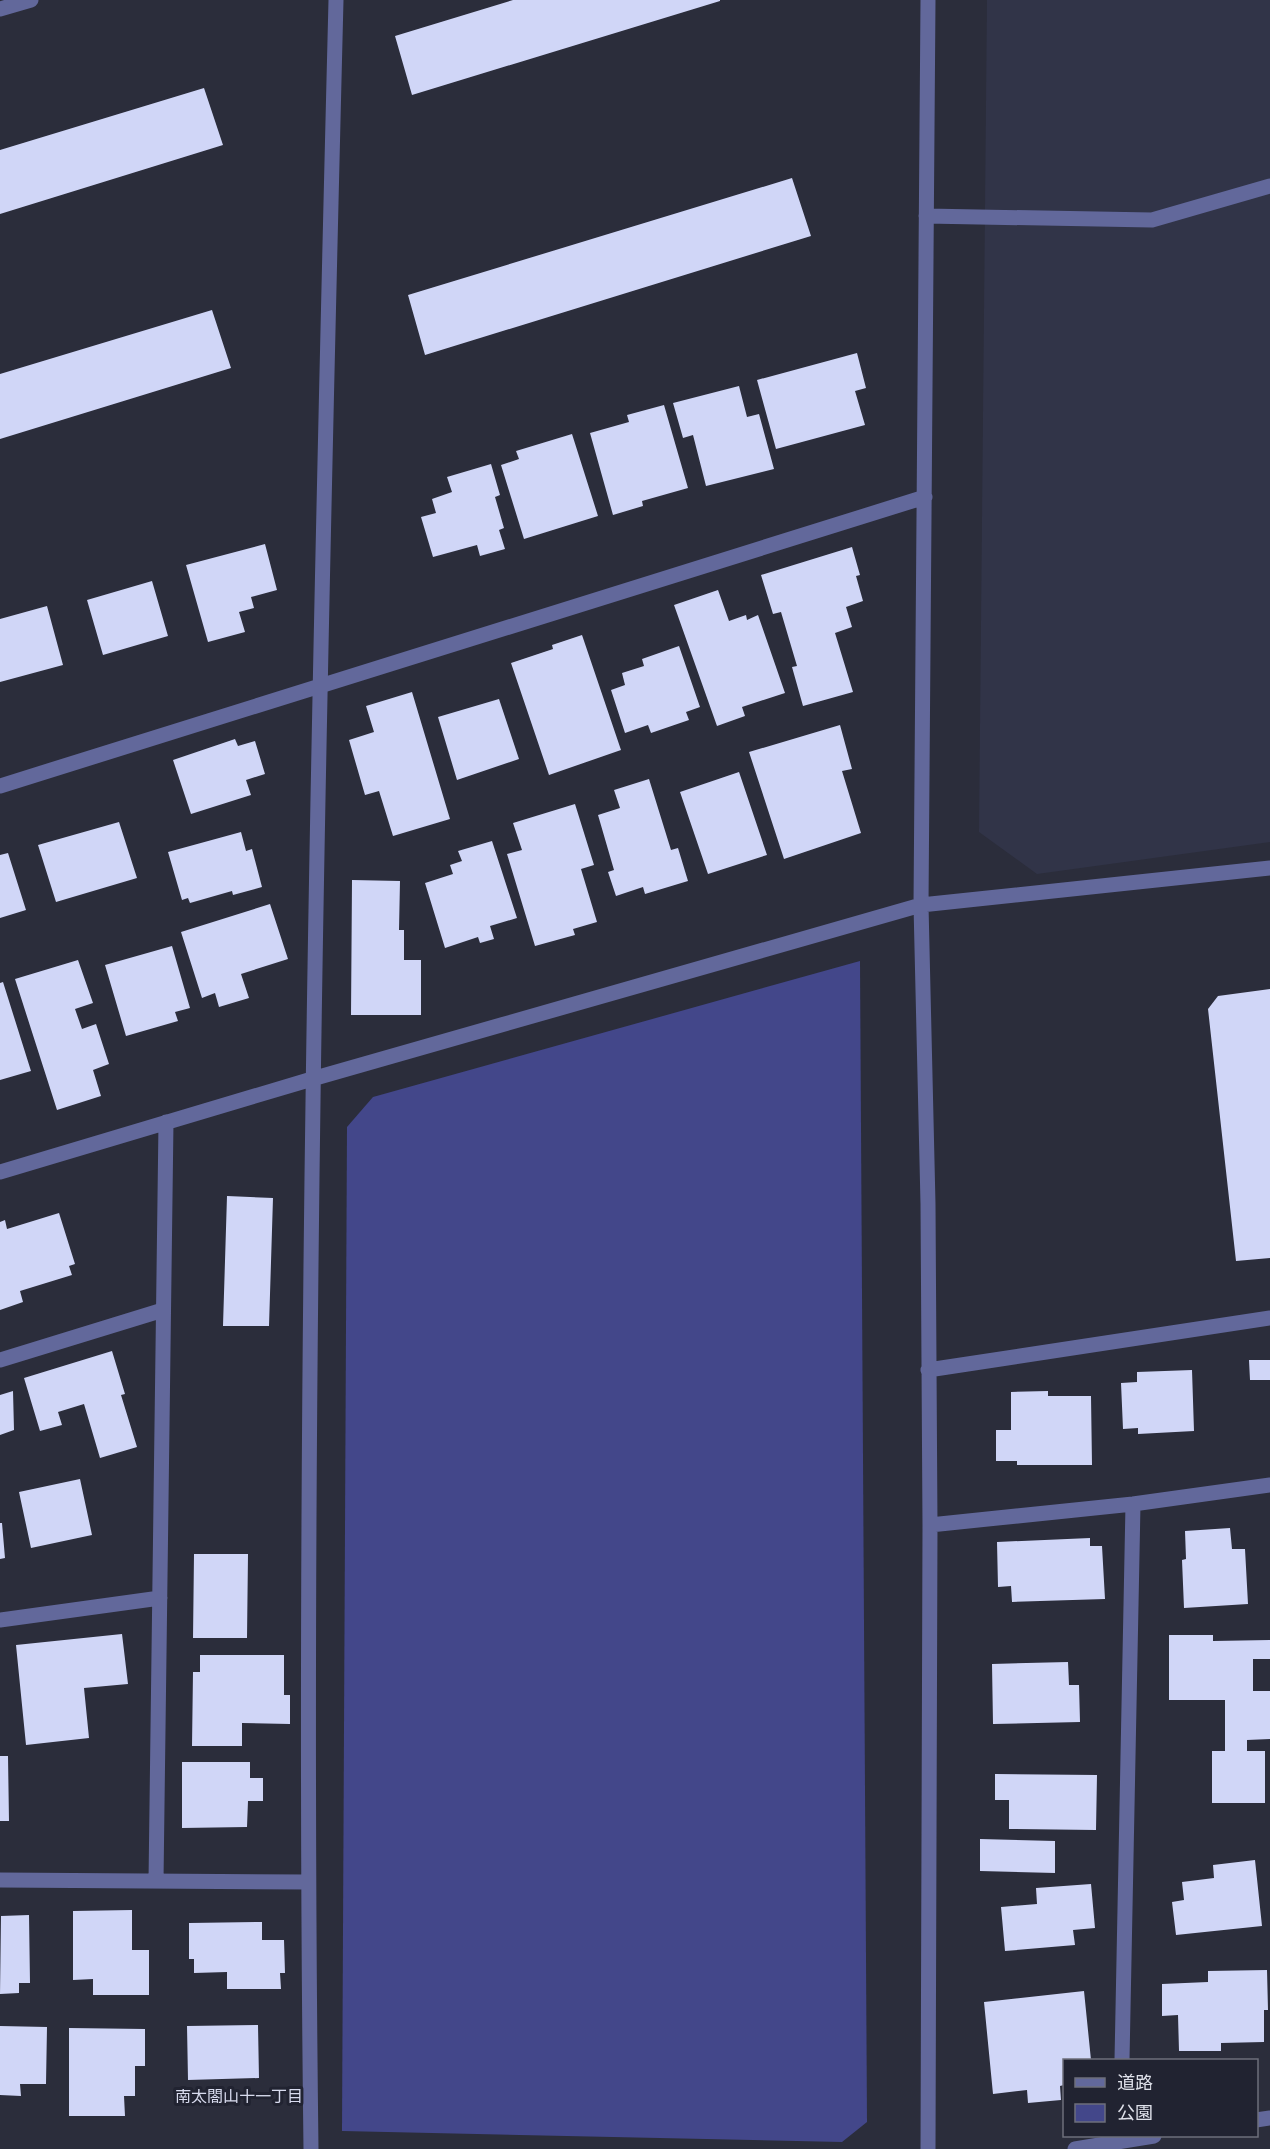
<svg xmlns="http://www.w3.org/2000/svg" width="1270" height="2149" viewBox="0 0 1270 2149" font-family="'Archivo Narrow','Noto Sans JP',sans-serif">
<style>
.built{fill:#313448}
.green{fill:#43478a}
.building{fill:#d0d6f7}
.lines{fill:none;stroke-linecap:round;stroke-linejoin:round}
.minor{stroke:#62689b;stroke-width:15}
.labels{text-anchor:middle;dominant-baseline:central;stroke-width:6;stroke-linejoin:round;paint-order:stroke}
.neighbourhood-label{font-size:16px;fill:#d8dbee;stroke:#212331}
</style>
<rect width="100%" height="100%" fill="#2b2d3b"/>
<path class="built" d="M 987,0 L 1270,0 L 1270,842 L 1037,874 L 979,832 Z"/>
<path class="green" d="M 860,961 L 867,2122 L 842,2142 L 342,2131 L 347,1127 L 373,1097 Z"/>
<path class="building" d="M 513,0 L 720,0 L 720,1 L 412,95 L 395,36 Z
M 204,88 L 223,145 L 0,214 L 0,150 Z
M 792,178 L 811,236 L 425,355 L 408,295 Z
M 212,310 L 231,368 L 0,439 L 0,374 Z
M 857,353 L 866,388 L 855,391 L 865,425 L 776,449 L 757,380 Z
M 739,386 L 747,417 L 759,414 L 774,469 L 706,486 L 693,435 L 683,438 L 673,403 Z
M 664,405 L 688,488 L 642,501 L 643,506 L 613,515 L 590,433 L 629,422 L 627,415 Z
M 572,434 L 598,516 L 524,539 L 501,465 L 519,459 L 516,451 Z
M 491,464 L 500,495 L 495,497 L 504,528 L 499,530 L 505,549 L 480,556 L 477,545 L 433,557 L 421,517 L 436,513 L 432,499 L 452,492 L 447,477 Z
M 265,544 L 277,590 L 251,597 L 254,608 L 239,612 L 245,632 L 208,642 L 186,565 Z
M 852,547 L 860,575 L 856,576 L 863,601 L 846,607 L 852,627 L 835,633 L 853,692 L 803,706 L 792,667 L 797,666 L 781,612 L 773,614 L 761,575 Z
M 152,581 L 168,636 L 103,655 L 87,600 Z
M 718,590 L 729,621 L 746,615 L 747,620 L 758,615 L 785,693 L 742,707 L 745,716 L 717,726 L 674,605 Z
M 47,606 L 63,665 L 0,682 L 0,619 Z
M 582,635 L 621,750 L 549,775 L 511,663 L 553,649 L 552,645 Z
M 679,646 L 700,707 L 686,712 L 689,720 L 651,733 L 648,725 L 625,733 L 611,690 L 625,685 L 622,673 L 644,666 L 642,659 Z
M 412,692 L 450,819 L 393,836 L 379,791 L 365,795 L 349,740 L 374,732 L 366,706 Z
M 499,699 L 519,759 L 457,780 L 438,717 Z
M 840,725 L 852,769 L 842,771 L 861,833 L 784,859 L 749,752 Z
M 235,739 L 238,746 L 255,741 L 265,774 L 246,780 L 251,795 L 191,814 L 173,760 Z
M 739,772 L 767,855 L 708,874 L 680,792 Z
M 649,779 L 671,850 L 678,848 L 688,881 L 645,894 L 643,887 L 616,896 L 608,872 L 614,870 L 598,815 L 620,808 L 614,790 Z
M 575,804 L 594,865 L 581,869 L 597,922 L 573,929 L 575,935 L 535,946 L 507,854 L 522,850 L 513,823 Z
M 119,822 L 137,878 L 56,902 L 38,845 Z
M 241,832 L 246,851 L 252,849 L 262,887 L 233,895 L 232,891 L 190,903 L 188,898 L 182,900 L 168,852 Z
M 492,841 L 517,918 L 490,926 L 494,939 L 480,943 L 478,937 L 445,948 L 425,883 L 453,874 L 450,865 L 462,861 L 458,851 Z
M 8,853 L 26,910 L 0,918 L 0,855 Z
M 352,880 L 400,881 L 399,930 L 404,930 L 404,960 L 421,960 L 421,1015 L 351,1015 Z
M 270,904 L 288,959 L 241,974 L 249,998 L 219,1007 L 215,993 L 202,998 L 181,932 Z
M 172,946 L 190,1008 L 175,1012 L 178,1021 L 126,1036 L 105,965 Z
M 78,960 L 93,1003 L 75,1009 L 82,1029 L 96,1024 L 109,1064 L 93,1070 L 101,1096 L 57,1110 L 15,979 Z
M 3,982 L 31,1071 L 0,1080 L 0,983 Z
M 1270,989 L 1270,1258 L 1236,1261 L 1208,1009 L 1218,996 Z
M 227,1196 L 273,1198 L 269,1326 L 223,1326 Z
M 59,1213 L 75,1264 L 69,1266 L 72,1275 L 20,1291 L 23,1302 L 0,1310 L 0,1222 L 5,1220 L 7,1229 Z
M 112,1351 L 125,1394 L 121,1395 L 137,1447 L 100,1458 L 84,1404 L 58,1412 L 62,1425 L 40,1431 L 24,1378 Z
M 1249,1360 L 1270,1360 L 1270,1380 L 1250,1380 Z
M 1192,1370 L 1194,1431 L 1138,1434 L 1138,1428 L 1123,1429 L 1121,1383 L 1137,1382 L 1137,1372 Z
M 13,1391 L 14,1430 L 0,1435 L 0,1395 Z
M 1048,1391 L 1048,1396 L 1091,1396 L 1092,1465 L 1017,1465 L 1017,1461 L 996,1461 L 996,1430 L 1011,1430 L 1011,1392 Z
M 80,1479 L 92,1535 L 31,1548 L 19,1492 Z
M 0,1523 L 2,1523 L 5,1558 L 0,1559 Z
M 1230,1528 L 1232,1549 L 1245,1549 L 1248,1604 L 1184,1608 L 1182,1560 L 1186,1559 L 1185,1531 Z
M 1090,1538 L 1090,1546 L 1102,1546 L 1105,1599 L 1012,1602 L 1011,1586 L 998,1587 L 997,1542 Z
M 194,1554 L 248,1554 L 247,1638 L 193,1638 Z
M 122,1634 L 128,1684 L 84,1688 L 89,1738 L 26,1745 L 16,1645 Z
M 1169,1635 L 1213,1635 L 1213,1641 L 1270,1640 L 1270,1659 L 1253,1659 L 1253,1691 L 1270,1691 L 1270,1739 L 1247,1740 L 1247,1751 L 1265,1751 L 1265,1803 L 1212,1803 L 1212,1751 L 1225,1751 L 1225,1700 L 1169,1700 Z
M 200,1655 L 284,1655 L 284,1695 L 290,1695 L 290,1724 L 242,1723 L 242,1746 L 192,1746 L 193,1672 L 200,1672 Z
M 1068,1662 L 1069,1685 L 1079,1685 L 1080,1722 L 993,1724 L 992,1664 Z
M 0,1756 L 8,1756 L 9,1821 L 0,1821 Z
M 182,1762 L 250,1762 L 250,1778 L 263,1778 L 263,1801 L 248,1801 L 247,1827 L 182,1828 Z
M 995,1774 L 1097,1775 L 1096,1830 L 1009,1829 L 1009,1800 L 995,1800 Z
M 980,1839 L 1055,1841 L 1055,1873 L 980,1871 Z
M 1255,1860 L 1262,1926 L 1176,1935 L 1172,1902 L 1184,1900 L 1182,1882 L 1214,1878 L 1213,1865 Z
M 1091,1884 L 1095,1928 L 1073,1930 L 1075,1945 L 1005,1951 L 1001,1907 L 1037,1904 L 1036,1888 Z
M 132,1910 L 132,1950 L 149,1950 L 149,1995 L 93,1995 L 93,1979 L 73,1980 L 73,1911 Z
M 29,1915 L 30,1983 L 19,1983 L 19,1993 L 0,1994 L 1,1916 Z
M 262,1922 L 262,1940 L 284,1940 L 285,1973 L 280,1973 L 281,1989 L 227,1989 L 227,1972 L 194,1973 L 194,1959 L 189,1959 L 189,1923 Z
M 1267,1970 L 1268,2010 L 1264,2010 L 1264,2042 L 1221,2043 L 1221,2051 L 1179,2051 L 1178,2015 L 1162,2016 L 1162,1984 L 1208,1982 L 1208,1971 Z
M 1084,1991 L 1091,2060 L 1064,2060 L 1064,2085 L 1060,2086 L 1061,2100 L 1028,2103 L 1027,2090 L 993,2094 L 984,2002 Z
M 258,2025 L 259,2078 L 188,2080 L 187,2026 Z
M 0,2026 L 47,2027 L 46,2084 L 20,2084 L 21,2096 L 0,2095 Z
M 69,2028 L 145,2029 L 145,2066 L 135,2066 L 135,2096 L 124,2096 L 125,2116 L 69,2116 Z"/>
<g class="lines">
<path class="minor" d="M 928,0 L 921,905 L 928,1204 L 930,1525 L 928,2149
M 0,9 L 31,0
M 926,216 L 1152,220 L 1270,186
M 0,786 L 925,497
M 0,1172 L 312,1079 L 921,905 L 1270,868
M 0,1360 L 163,1310
M 928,1370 L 1270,1318
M 930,1525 L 1133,1504 L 1270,1485
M 0,1620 L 160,1598
M 0,1880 L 308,1882
M 156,1881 L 166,1122
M 1122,2060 L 1133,1504
M 1256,2120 L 1270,2118
M 311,2149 C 302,1432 318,716 336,0
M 1075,2149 L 1154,2136"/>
</g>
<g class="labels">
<g class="neighbourhood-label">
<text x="239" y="2096">南太閤山十一丁目</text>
</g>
</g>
<rect x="1063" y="2059" width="195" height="78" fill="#212331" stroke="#6d6f7b" stroke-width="1.5"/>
<rect x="1075" y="2078" width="30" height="9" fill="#62689b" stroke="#6d6f7b" stroke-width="1.5"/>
<text x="1117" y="2089" font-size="18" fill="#dfe1ea">道路</text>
<rect x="1075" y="2104" width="30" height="18" fill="#43478a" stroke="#6d6f7b" stroke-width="1.5"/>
<text x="1117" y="2119" font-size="18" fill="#dfe1ea">公園</text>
</svg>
